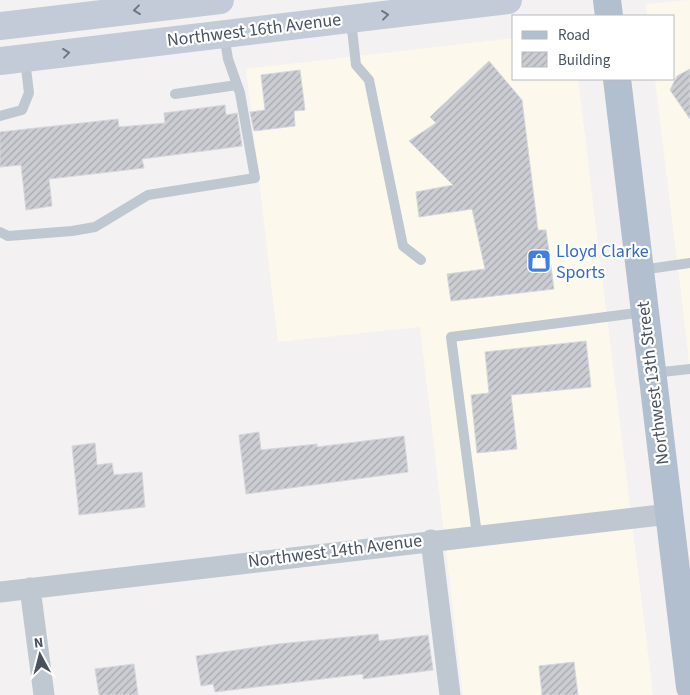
<svg xmlns="http://www.w3.org/2000/svg" width="690" height="695" viewBox="0 0 690 695" font-family="'Source Sans 3',sans-serif">
<style>
.commercial{fill:#fcf9ec}
.building{fill:url(#building-hatch);stroke:#d5d7dc}
.lines{fill:none;stroke-linecap:round;stroke-linejoin:round}
.service{stroke:#bfc8d0;stroke-width:10}
.minor{stroke:#bfc8d0;stroke-width:21}
.secondary{stroke:#c2cbd7;stroke-width:28}
.primary{stroke:#b1bfcf;stroke-width:28}
.oneway{stroke:#6d7783}
.labels{text-anchor:middle;dominant-baseline:central;stroke-width:4.5;stroke-linejoin:round;paint-order:stroke}
.street-label{font-size:18px;fill:#49535f;stroke:#fff}
.shop-label{font-size:18px;fill:#366cbe;stroke:#fff;text-anchor:start}
</style>
<defs>
<pattern id="building-hatch" width="6" height="6" patternUnits="userSpaceOnUse" patternTransform="scale(1.25)"><rect width="6" height="6" fill="#cbcdd3"/><path d="M-1 1l2-2M0 6l6-6M5 7l2-2" fill="none" stroke="#a7a9ae"/></pattern>
</defs>
<rect width="100%" height="100%" fill="#f3f1f1"/>
<path class="commercial" d="M 690,0 L 690,368 L 655,79 L 674,79 L 674,16 L 647,16 L 646,4 Z
M 514,38 L 514,79 L 578,79 L 653,695 L 463,695 L 420,327 L 278,342 L 246,69 Z"/>
<path class="building" d="M 489,61 L 522,100 L 538,230 L 546,230 L 554,289 L 451,301 L 447,274 L 485,269 L 472,209 L 419,217 L 416,192 L 453,185 L 409,141 L 436,123 L 430,117 Z
M 690,69 L 690,119 L 670,90 L 677,76 Z
M 300,70 L 305,110 L 294,111 L 295,126 L 254,131 L 250,112 L 265,110 L 261,75 Z
M 225,105 L 226,115 L 237,113 L 242,146 L 142,159 L 144,168 L 49,179 L 52,206 L 26,210 L 21,165 L 0,167 L 0,132 L 118,119 L 119,127 L 165,123 L 164,113 Z
M 586,341 L 591,387 L 511,395 L 517,449 L 477,453 L 471,395 L 489,393 L 485,352 Z
M 259,432 L 261,450 L 317,444 L 317,447 L 404,436 L 408,472 L 246,494 L 239,435 Z
M 95,443 L 97,465 L 112,463 L 114,475 L 142,472 L 145,507 L 79,515 L 72,446 Z
M 378,634 L 379,641 L 428,635 L 433,670 L 363,679 L 363,674 L 215,692 L 213,684 L 201,686 L 196,656 L 278,644 Z
M 574,662 L 578,695 L 542,695 L 539,666 Z
M 134,664 L 138,695 L 99,695 L 95,669 Z"/>
<g class="lines">
<path class="service" d="M 351,20 L 356,65 L 369,80 L 403,246 L 421,260
M 175,94 L 237,85
M 0,116 L 22,110 L 29,93 L 25,60
M 0,232 L 8,236 L 72,231 L 95,227 L 148,195 L 255,178 L 240,93 L 228,59 L 224,35
M 641,270 L 690,263
M 653,373 L 690,369
M 477,535 L 451,337 L 644,312"/>
<path class="minor" d="M 431,540 L 450,695
M 30,588 L 44,695
M 0,592 L 669,514"/>
<path class="secondary" d="M 0,26 L 220,0
M 0,61 L 508,0"/>
<path class="primary" d="M 607,0 L 609,16
M 617,79 L 690,687"/>
</g>
<defs><path id="oneway-chevron" d="M-2-3.5L2.5 0L-2 3.5" fill="none" stroke-width="1.6" stroke-linecap="round" stroke-linejoin="round" transform="scale(1.25)"/></defs>
<g class="oneway">
<use href="#oneway-chevron" transform="translate(137 10) rotate(173)"/>
<use href="#oneway-chevron" transform="translate(385 15) rotate(-7)"/>
<use href="#oneway-chevron" transform="translate(66 53) rotate(-7)"/>
</g>
<defs>
<g id="shop-square" transform="scale(1.25)"><rect x="-9" y="-9" width="18" height="18" rx="4" fill="#3f7fe0" stroke="#fff"/><path d="M-5-2.5h2.3a2.7 3.5 0 0 1 5.4 0H5L5.5 6h-11ZM-1.5-2.5h3a1.5 2.3 0 0 0-3 0Z" fill="#fff"/></g>
</defs>
<g fill-rule="evenodd">
<use href="#shop-square" x="539" y="261"/>
</g>
<g class="labels">
<g class="street-label">
<text transform="translate(254 30) rotate(-7)">Northwest 16th Avenue</text>
<text transform="translate(653 383) rotate(-97)">Northwest 13th Street</text>
<text transform="translate(335 551) rotate(-7)">Northwest 14th Avenue</text>
</g>
<g class="shop-label">
<text x="556" y="251">Lloyd Clarke<tspan x="556" dy="21">Sports</tspan></text>
</g>
</g>
<rect x="512" y="15" width="162" height="65" fill="#ffffff" stroke="#b6babf"/>
<rect x="522" y="31" width="25" height="8" fill="#b1bfcf" stroke="#b6babf"/>
<text x="558" y="40" font-size="15" fill="#49535f">Road</text>
<rect x="522" y="52" width="25" height="15" fill="url(#building-hatch)" stroke="#b6babf"/>
<text x="558" y="65" font-size="15" fill="#49535f">Building</text>
<g transform="translate(40 655) rotate(353)" stroke="#ffffff" stroke-width="4" paint-order="stroke">
<path d="M0-4L9 19L0 12L-9 19Z" fill="#49535f"/>
<text y="-8" font-size="14" font-weight="bold" text-anchor="middle" fill="#49535f">N</text>
</g>
</svg>
